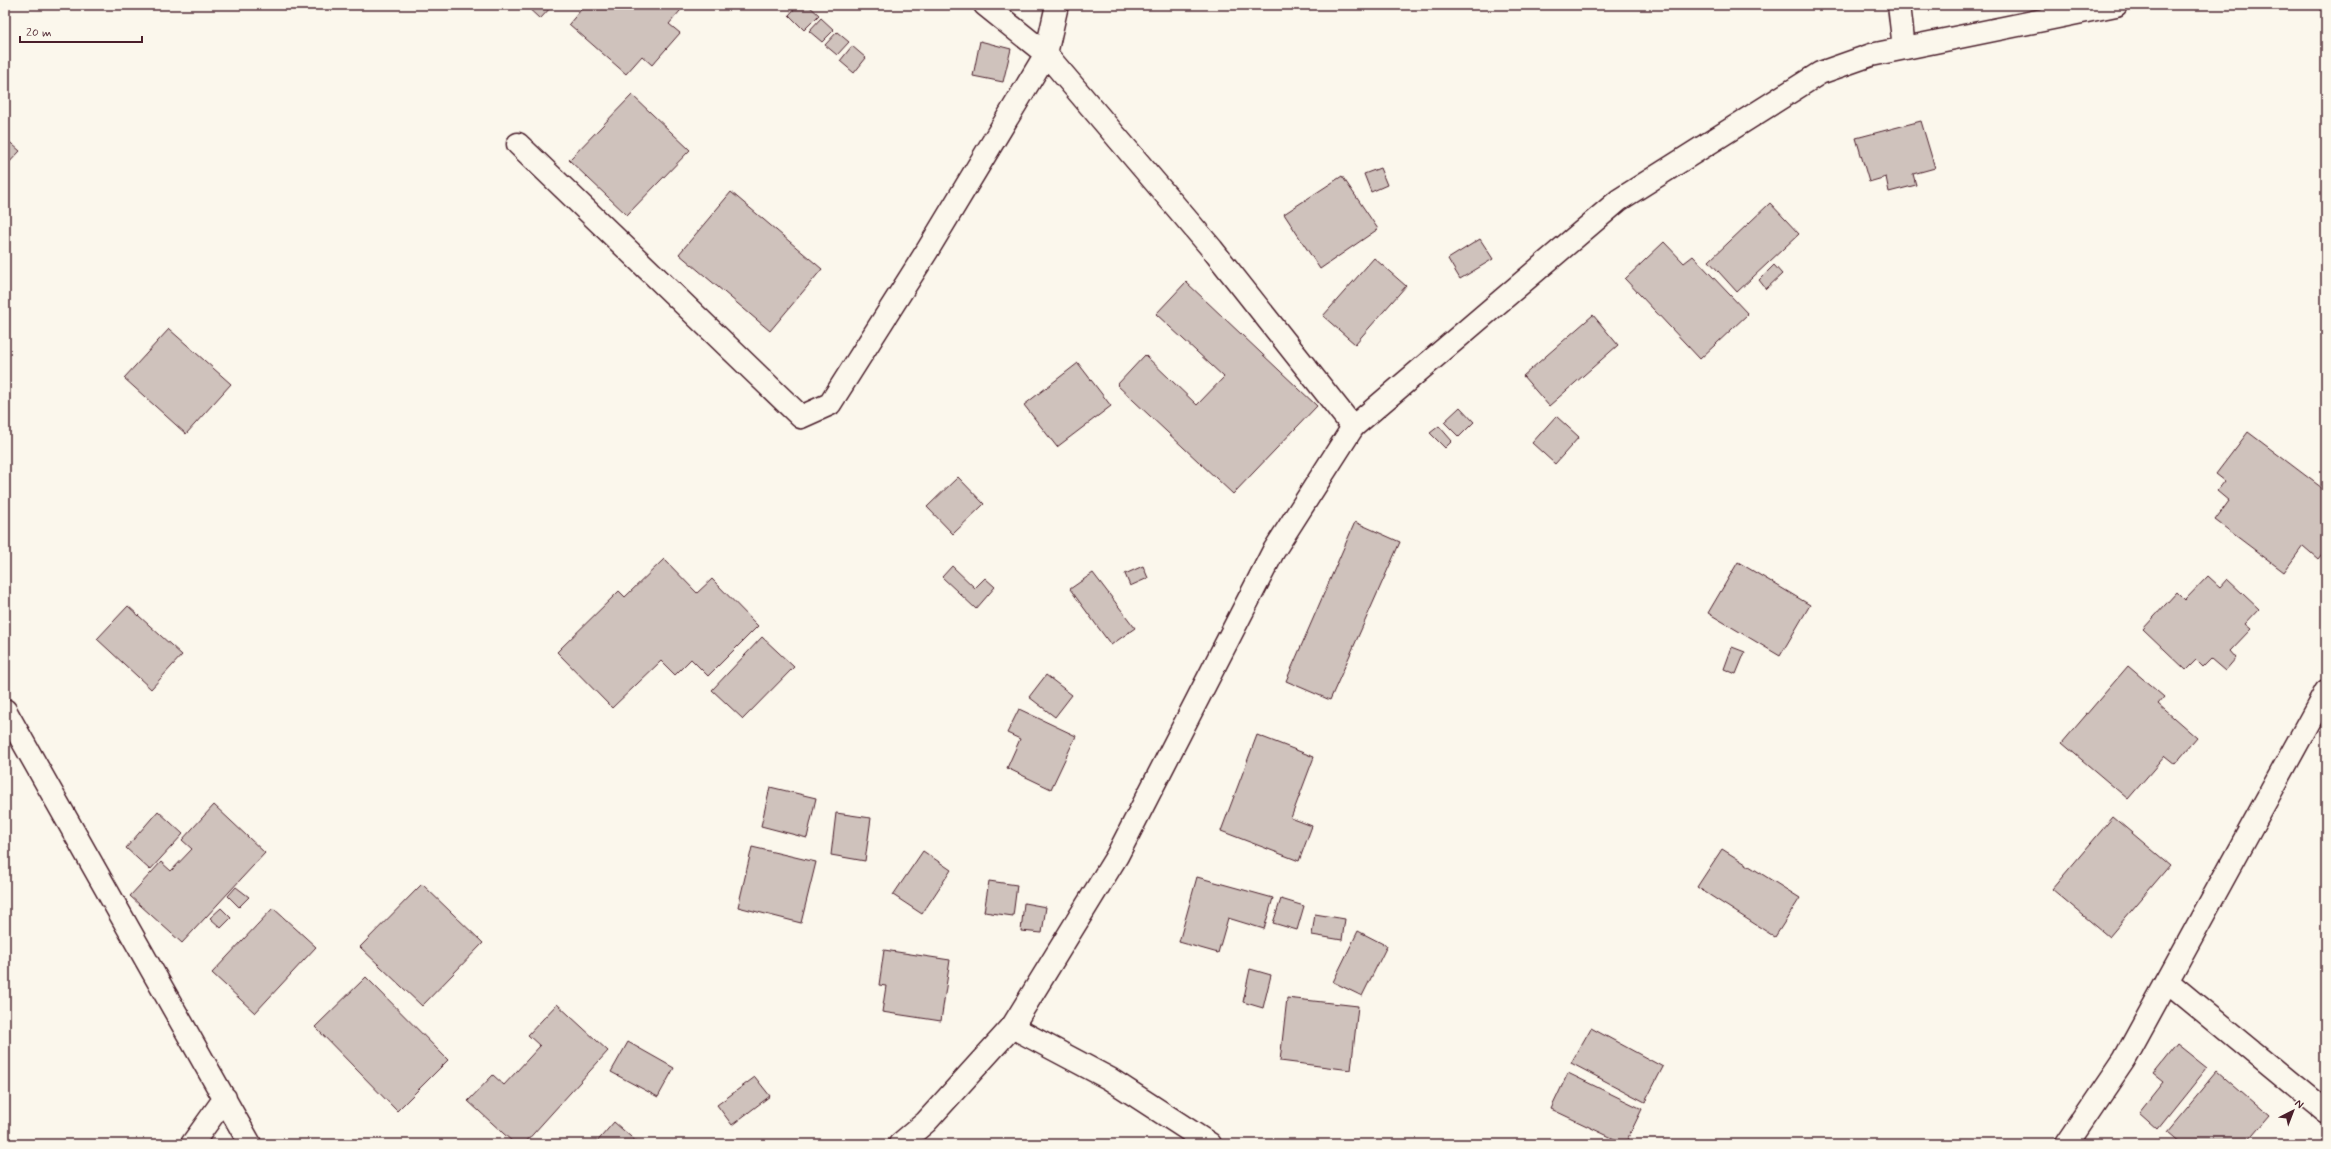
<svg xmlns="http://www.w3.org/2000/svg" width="2331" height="1149" viewBox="0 0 2331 1149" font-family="Mynerve,sans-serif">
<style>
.building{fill:#cfc2bc;stroke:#4a1f2b}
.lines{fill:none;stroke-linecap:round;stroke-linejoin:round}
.street-casing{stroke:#4a1f2b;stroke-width:25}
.secondary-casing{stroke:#4a1f2b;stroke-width:25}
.street{stroke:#fbf7ec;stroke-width:22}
.secondary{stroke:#fbf7ec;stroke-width:22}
</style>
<rect width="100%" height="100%" fill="#fbf7ec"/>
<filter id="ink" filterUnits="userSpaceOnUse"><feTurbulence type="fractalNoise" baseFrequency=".025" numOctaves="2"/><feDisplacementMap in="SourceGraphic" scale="8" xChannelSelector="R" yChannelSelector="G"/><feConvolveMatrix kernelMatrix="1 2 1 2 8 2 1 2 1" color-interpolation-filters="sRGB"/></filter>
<g filter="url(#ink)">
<path class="building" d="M 525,5 L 553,5 L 540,19 Z
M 585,5 L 685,5 L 669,24 L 680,33 L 652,65 L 642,56 L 626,74 L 569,24 Z
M 798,5 L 808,5 L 819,15 L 804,30 L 789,15 Z
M 821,18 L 834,30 L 822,42 L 809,31 Z
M 837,32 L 849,42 L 837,55 L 825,45 Z
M 980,41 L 1011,49 L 1003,82 L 973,76 Z
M 852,46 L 866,58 L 854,73 L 840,61 Z
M 632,95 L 690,150 L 627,215 L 569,160 Z
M 1921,121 L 1935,168 L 1913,174 L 1916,185 L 1889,192 L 1886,177 L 1869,182 L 1856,138 Z
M 5,138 L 20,151 L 5,167 Z
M 1380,168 L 1387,185 L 1371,192 L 1364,174 Z
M 1342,176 L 1378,229 L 1320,269 L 1284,214 Z
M 731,192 L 822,269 L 770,331 L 679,254 Z
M 1770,203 L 1799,234 L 1737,292 L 1709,261 Z
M 1480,239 L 1493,259 L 1460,279 L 1448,259 Z
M 1664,242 L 1684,263 L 1693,256 L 1748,314 L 1700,359 L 1625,279 Z
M 1374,258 L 1406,286 L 1355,344 L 1323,316 Z
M 1774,265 L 1782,274 L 1766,289 L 1759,280 Z
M 1186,282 L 1317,406 L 1233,494 L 1117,385 L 1145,355 L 1197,405 L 1224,377 L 1156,314 Z
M 1593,315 L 1618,345 L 1549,406 L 1523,376 Z
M 169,329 L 231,384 L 186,434 L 124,378 Z
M 1078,363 L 1111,406 L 1057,447 L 1024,405 Z
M 1460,407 L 1474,422 L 1459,437 L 1444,422 Z
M 1556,416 L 1579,437 L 1555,464 L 1532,443 Z
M 1439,426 L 1452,441 L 1445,448 L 1430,433 Z
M 2248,432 L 2326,491 L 2326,549 L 2318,559 L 2303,546 L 2284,572 L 2215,520 L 2229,501 L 2217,491 L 2225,481 L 2216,474 Z
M 958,477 L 984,504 L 953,534 L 927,507 Z
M 1355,522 L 1400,542 L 1330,700 L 1286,681 Z
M 664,559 L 697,593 L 712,579 L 758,626 L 708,676 L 691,659 L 675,675 L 661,661 L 612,708 L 557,652 L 619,591 L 625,597 Z
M 1738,562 L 1810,605 L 1780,656 L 1708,613 Z
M 952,566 L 975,588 L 985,578 L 995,587 L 976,609 L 942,577 Z
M 1143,566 L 1148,578 L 1130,586 L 1125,574 Z
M 1093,573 L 1135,628 L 1111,645 L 1070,589 Z
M 2208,576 L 2220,587 L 2227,579 L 2259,609 L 2245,624 L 2251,629 L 2230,651 L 2236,658 L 2225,671 L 2211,659 L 2203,667 L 2196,660 L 2186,670 L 2143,629 L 2177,592 L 2185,600 Z
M 128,606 L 182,655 L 151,689 L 97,639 Z
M 762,637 L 794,667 L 743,719 L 712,690 Z
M 1732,647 L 1745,652 L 1736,674 L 1724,669 Z
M 2128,666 L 2164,697 L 2158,704 L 2197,738 L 2175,764 L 2165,756 L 2128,799 L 2062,743 Z
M 1046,675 L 1072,695 L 1055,717 L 1029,697 Z
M 1019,709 L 1076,736 L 1051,789 L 1007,768 L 1020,739 L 1007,733 Z
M 1257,735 L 1314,757 L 1291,818 L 1312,826 L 1299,861 L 1221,831 Z
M 770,787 L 816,798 L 807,838 L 761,826 Z
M 214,805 L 265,853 L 182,943 L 130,896 L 161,862 L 171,871 L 192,849 L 182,840 Z
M 158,811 L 183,834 L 150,870 L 126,848 Z
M 836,813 L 871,818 L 865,861 L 831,855 Z
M 2113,817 L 2170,865 L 2109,937 L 2052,889 Z
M 752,847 L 816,862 L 801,923 L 738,907 Z
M 1722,849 L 1800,898 L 1775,937 L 1697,887 Z
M 923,851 L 951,870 L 922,914 L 893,895 Z
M 1197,877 L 1273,898 L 1264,929 L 1228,918 L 1218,953 L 1179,942 Z
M 989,881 L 1017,885 L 1013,916 L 984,912 Z
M 422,884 L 483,943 L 422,1006 L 360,947 Z
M 236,887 L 249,897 L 239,907 L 228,896 Z
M 1281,899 L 1304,906 L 1297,930 L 1273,923 Z
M 1024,903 L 1046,907 L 1042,933 L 1021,931 Z
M 221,908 L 231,918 L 221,928 L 210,918 Z
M 273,908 L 316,947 L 255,1013 L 212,973 Z
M 1315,914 L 1345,919 L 1342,940 L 1312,935 Z
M 1358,931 L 1387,946 L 1362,996 L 1333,982 Z
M 884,950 L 950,960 L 941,1021 L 882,1012 L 886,986 L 879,985 Z
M 1250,969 L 1271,975 L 1263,1008 L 1243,1002 Z
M 366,977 L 448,1060 L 397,1111 L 315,1027 Z
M 1287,998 L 1358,1006 L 1351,1070 L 1280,1061 Z
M 557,1004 L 608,1051 L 524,1144 L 515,1144 L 468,1101 L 493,1075 L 504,1085 L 540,1046 L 528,1035 Z
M 1591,1028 L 1663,1067 L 1645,1102 L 1571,1063 Z
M 628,1042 L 674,1068 L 658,1097 L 611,1072 Z
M 2177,1044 L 2207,1068 L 2158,1129 L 2139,1112 L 2163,1082 L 2153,1074 Z
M 2217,1071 L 2270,1117 L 2247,1144 L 2180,1144 L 2166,1132 Z
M 1568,1073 L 1642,1109 L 1625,1144 L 1551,1109 Z
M 755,1077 L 770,1096 L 732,1125 L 717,1105 Z
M 614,1122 L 639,1144 L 595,1144 Z"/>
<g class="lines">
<g class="street-casing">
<path id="street" d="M 985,5 L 1046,54 L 1212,249 L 1353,427
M 1899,5 L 1904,48
M 518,144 L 801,417 L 830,404 L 927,251 L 1046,54 L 1057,5
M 5,710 L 250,1144
M 2167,981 L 2326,1112
M 1012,1027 L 1110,1079 L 1210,1144
M 192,1144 L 225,1098
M 2067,1144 L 2124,1060 L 2326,691"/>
</g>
<g class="secondary-casing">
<path id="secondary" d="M 900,1144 L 926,1122 L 1012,1027 L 1117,856 L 1273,552 L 1353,427 L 1619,200 L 1820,73 L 1871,55 L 2116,5"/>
</g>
<use href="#street" class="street"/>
<use href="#secondary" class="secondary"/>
</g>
</g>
<rect width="2331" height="1149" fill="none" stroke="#fbf7ec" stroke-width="20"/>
<rect x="10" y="10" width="2311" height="1129" fill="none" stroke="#4a1f2b" stroke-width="1.5" filter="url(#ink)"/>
<g transform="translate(2293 1111) rotate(42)" stroke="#fbf7ec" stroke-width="3" paint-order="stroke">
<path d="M0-3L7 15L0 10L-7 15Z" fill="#4a1f2b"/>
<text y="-6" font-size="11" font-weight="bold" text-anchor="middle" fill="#4a1f2b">N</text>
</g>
<path d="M20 36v6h122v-6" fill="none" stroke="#4a1f2b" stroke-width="2"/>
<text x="26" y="36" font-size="12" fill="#4a1f2b" stroke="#fbf7ec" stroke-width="3" paint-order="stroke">20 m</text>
</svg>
